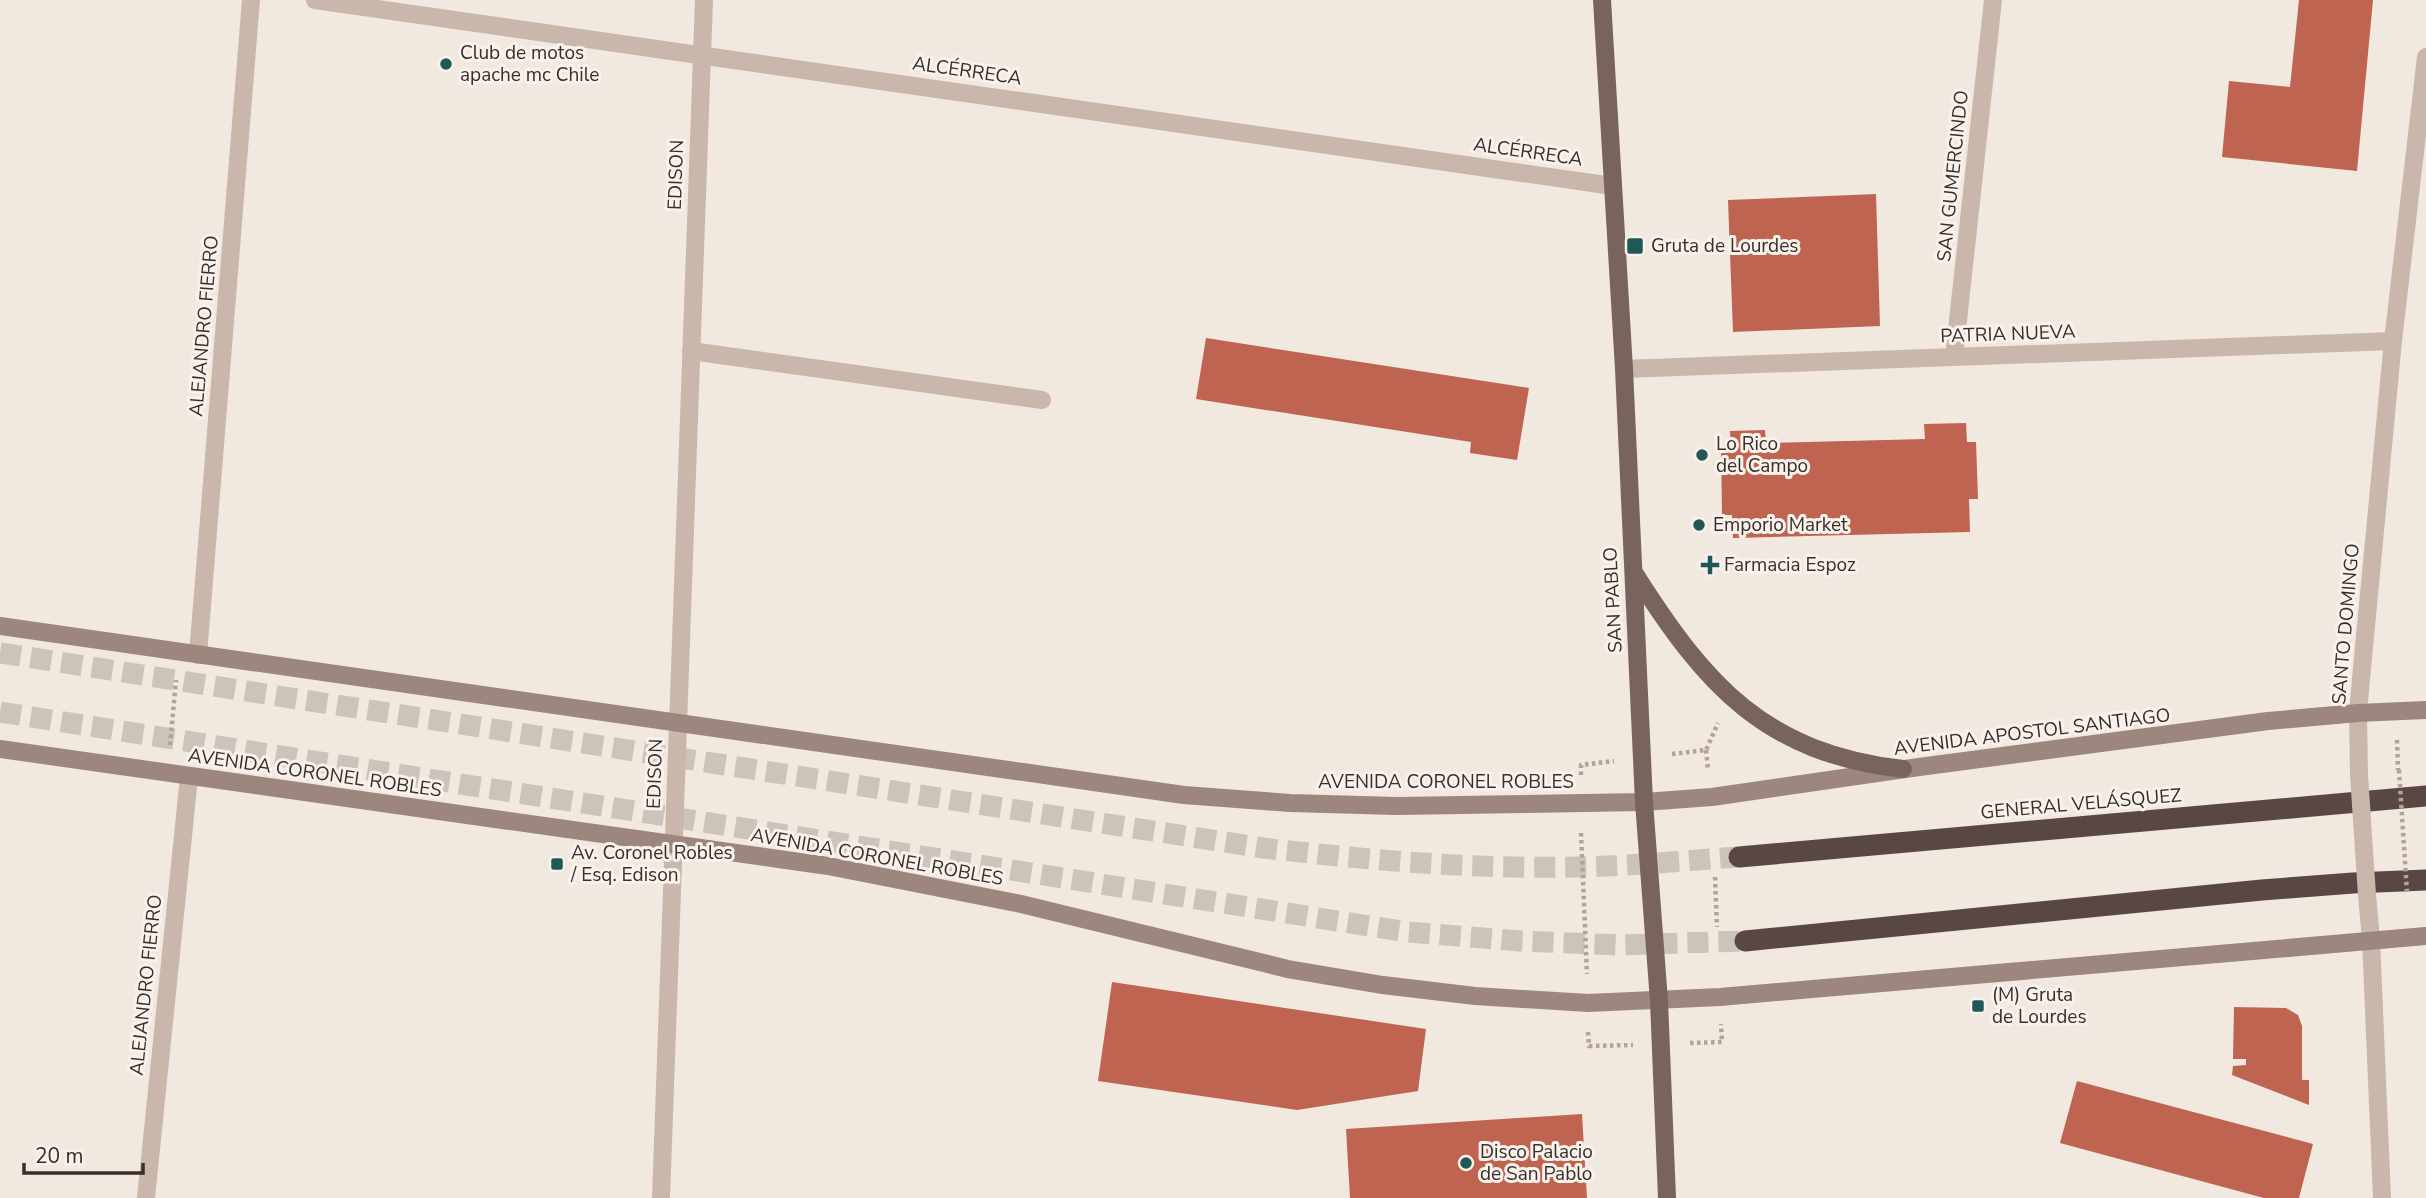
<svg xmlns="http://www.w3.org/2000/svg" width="2426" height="1198" viewBox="0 0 2426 1198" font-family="'Nunito Sans',sans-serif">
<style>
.building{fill:#bf6450}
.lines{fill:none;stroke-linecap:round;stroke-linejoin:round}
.motorway-tunnel{stroke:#ccc3bb;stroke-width:21;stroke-dasharray:21 10;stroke-linecap:butt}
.path{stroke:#b5a196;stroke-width:4.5;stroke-dasharray:3.5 3.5;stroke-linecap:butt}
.minor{stroke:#c9b7ac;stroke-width:18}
.tertiary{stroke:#c9b7ac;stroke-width:18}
.secondary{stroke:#9d867d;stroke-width:18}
.primary{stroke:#78645c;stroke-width:18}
.motorway{stroke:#584742;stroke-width:21}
.path-bridge{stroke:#b5a196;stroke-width:4.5;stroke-dasharray:3.5 3.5;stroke-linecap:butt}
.tertiary-bridge{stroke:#c9b7ac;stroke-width:18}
.poi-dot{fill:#225757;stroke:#f9f2ec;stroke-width:2.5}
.labels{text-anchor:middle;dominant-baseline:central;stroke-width:6;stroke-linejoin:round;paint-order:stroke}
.poi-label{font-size:19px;fill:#382e2a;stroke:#f9f2ec;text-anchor:start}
.street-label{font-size:19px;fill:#382e2a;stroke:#f9f2ec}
</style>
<rect width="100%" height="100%" fill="#f1e8df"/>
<path class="building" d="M 2299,0 L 2373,0 L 2357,171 L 2222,157 L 2229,81 L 2290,87 Z
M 1876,194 L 1880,326 L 1733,332 L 1728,200 Z
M 1206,338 L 1529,388 L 1517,460 L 1470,453 L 1471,442 L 1196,399 Z
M 1966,423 L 1967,442 L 1976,442 L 1978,499 L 1969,499 L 1970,532 L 1733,538 L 1732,515 L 1722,515 L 1721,448 L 1731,448 L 1730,431 L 1765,430 L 1766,443 L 1925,439 L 1924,424 Z
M 1112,982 L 1426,1029 L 1418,1091 L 1297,1110 L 1098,1081 Z
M 2234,1007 L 2286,1008 L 2298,1015 L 2302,1026 L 2302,1080 L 2309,1080 L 2309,1105 L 2232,1075 L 2233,1066 L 2246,1065 L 2246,1059 L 2233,1059 Z
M 2077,1081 L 2313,1144 L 2299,1198 L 2264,1198 L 2060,1143 Z
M 1582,1114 L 1587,1198 L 1350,1198 L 1346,1129 Z"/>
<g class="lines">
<path class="motorway-tunnel" d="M 0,653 L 1263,848 C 1377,861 1491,871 1606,866 C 1650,864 1695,860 1739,857
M 0,712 L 1408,932 L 1520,941 L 1619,945 L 1745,941"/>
<path class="path" d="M 2397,740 L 2398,770
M 170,745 L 176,680
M 1706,750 L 1708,770
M 1672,754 L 1706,750 L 1718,723
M 1581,775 L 1581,765 L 1614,761
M 1581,833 L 1587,974
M 1715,877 L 1717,927
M 1588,1032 L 1589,1046 L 1633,1045
M 1690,1043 L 1722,1042 L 1721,1024"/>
<path class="minor" d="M 315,0 L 1613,186
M 691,351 L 1042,400
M 1954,357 L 1993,0
M 1624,369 L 2393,341
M 198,655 L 251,0
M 146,1198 L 189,777
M 661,1198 L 704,0"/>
<path class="tertiary" d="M 2359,775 L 2358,713 L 2362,668 L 2393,341 L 2426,57
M 2367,895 L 2371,939 L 2382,1198"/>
<path class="secondary" d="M 0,626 L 1184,795 L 1290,803 L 1396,806 L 1644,802 L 1712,797 L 1919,767 L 2268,721 L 2358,713 L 2426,710
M 0,749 L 828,866 L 1021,904 L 1288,969 L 1383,985 L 1475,996 L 1588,1003 L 1720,997 L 2426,936"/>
<path class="primary" d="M 1602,0 L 1624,369 L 1644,802 L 1659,1001 L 1667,1198
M 1635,574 C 1706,686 1765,753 1903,769"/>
<path class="motorway" d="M 1739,857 L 2426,796
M 1745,941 L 2262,890 L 2353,883 L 2426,880"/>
<path class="path-bridge" d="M 2399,770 L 2407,892"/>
<path class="tertiary-bridge" d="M 2359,775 L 2367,895"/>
</g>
<g class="poi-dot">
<circle cx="446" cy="64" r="7"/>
<rect x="1626" y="237" width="18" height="18" rx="3.5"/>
<circle cx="1702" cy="455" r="7"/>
<circle cx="1699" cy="525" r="7"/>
<path d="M1706.5 554.5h7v7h7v7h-7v7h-7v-7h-7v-7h7z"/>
<rect x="550" y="857" width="14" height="14" rx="3.5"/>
<rect x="1971" y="999" width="14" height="14" rx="3.5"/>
<circle cx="1466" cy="1163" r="7"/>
</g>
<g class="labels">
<g class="poi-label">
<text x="460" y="53">Club de motos<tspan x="460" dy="22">apache mc Chile</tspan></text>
<text x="1651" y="246">Gruta de Lourdes</text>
<text x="1716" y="444">Lo Rico<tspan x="1716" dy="22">del Campo</tspan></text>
<text x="1713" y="525">Emporio Market</text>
<text x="1724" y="565">Farmacia Espoz</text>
<text x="571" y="853">Av. Coronel Robles<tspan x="571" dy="22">/ Esq. Edison</tspan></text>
<text x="1992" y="995">(M) Gruta<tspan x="1992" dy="22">de Lourdes</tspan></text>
<text x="1480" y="1152">Disco Palacio<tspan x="1480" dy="22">de San Pablo</tspan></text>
</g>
<g class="street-label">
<text transform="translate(967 71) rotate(8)">ALCÉRRECA</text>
<text transform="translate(1528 152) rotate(8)">ALCÉRRECA</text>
<text transform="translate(676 175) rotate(-88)">EDISON</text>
<text transform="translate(1953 176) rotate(-84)">SAN GUMERCINDO</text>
<text transform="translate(204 326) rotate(-85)">ALEJANDRO FIERRO</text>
<text transform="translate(2008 334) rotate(-2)">PATRIA NUEVA</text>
<text transform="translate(1613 600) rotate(-93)">SAN PABLO</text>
<text transform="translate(2346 624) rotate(-85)">SANTO DOMINGO</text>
<text transform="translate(2032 732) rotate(-7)">AVENIDA APOSTOL SANTIAGO</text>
<text transform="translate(315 773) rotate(8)">AVENIDA CORONEL ROBLES</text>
<text transform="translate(655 774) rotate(-88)">EDISON</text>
<text x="1446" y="782">AVENIDA CORONEL ROBLES</text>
<text transform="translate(2081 804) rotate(-5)">GENERAL VELÁSQUEZ</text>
<text transform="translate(877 857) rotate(10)">AVENIDA CORONEL ROBLES</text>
<text transform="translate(146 985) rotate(-84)">ALEJANDRO FIERRO</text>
</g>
</g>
<path d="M24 1163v10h119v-10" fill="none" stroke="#382e2a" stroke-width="3.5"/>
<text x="35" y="1163" font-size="21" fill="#382e2a" stroke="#f9f2ec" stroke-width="5" paint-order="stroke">20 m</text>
</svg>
